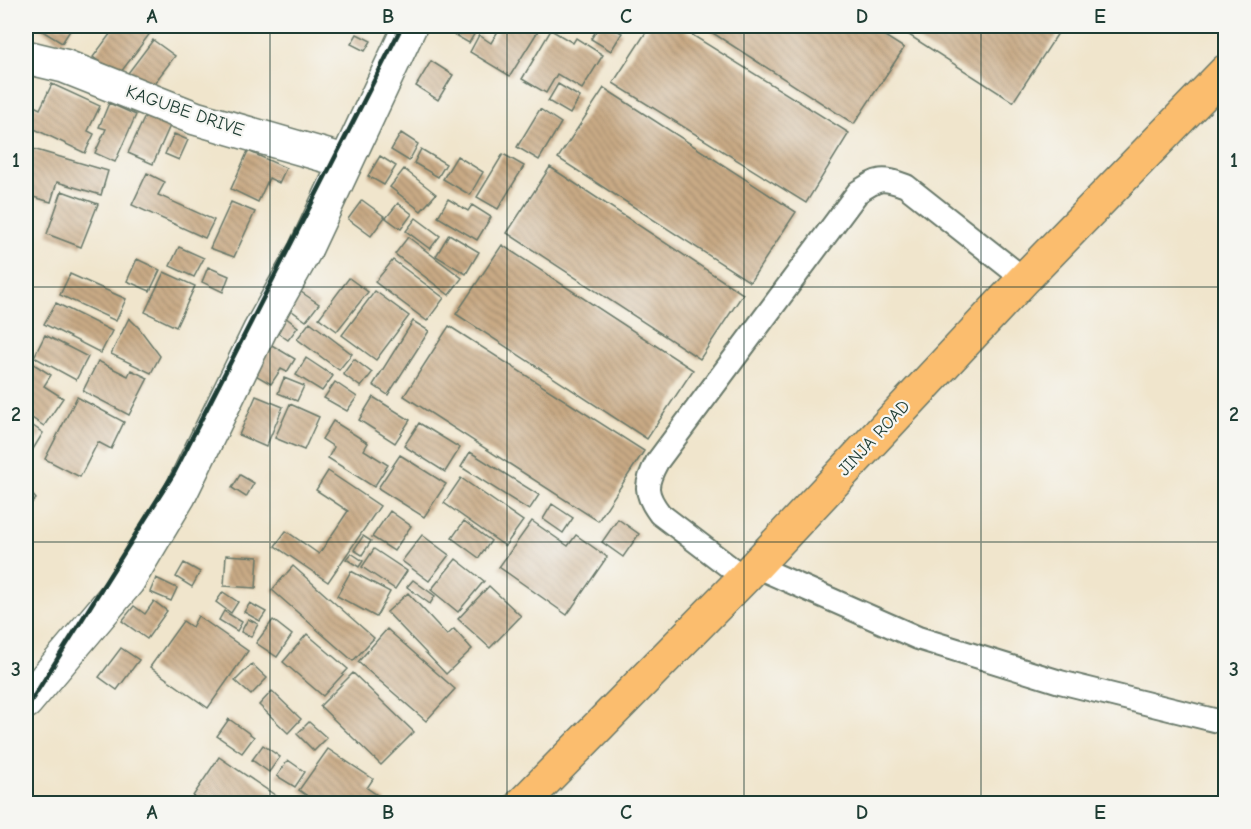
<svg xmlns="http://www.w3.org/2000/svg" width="1251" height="829" viewBox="0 0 1251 829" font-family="'Comic Neue',sans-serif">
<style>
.building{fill:url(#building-back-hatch)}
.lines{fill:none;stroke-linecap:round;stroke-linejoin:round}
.lane-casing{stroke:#687869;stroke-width:26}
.street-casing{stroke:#687869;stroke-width:36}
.highway-casing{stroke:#687869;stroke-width:36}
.lane{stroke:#fff;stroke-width:22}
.street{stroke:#fff;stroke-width:33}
.highway{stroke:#fbbd6e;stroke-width:33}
.rail{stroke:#1f3d34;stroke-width:4.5}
.grid{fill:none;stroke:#1f3d34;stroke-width:1.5;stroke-opacity:0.55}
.labels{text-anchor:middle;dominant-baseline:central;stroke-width:4.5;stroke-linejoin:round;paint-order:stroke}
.street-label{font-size:18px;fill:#1f3d34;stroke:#f6f6f2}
.neatline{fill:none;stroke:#1f3d34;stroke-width:2}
.grid-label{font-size:20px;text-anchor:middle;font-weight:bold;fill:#1f3d34}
</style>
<defs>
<pattern id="building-back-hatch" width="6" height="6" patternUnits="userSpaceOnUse" patternTransform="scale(1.5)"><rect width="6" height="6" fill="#c9aa85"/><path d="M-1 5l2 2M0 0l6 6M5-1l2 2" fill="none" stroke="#a38c6e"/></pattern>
</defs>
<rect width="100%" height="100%" fill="#f6f6f2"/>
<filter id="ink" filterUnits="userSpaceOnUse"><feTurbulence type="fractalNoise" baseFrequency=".0167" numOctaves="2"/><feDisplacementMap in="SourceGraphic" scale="12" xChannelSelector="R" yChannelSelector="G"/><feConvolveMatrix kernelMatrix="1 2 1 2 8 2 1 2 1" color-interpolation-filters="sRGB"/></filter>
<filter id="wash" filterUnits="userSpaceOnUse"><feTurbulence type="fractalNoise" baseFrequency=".008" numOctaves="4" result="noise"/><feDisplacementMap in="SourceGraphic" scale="24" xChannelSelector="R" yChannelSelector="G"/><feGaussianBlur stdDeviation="1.35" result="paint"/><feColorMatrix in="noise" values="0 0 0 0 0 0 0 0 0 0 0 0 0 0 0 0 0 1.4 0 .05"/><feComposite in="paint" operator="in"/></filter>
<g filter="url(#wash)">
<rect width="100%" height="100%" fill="#f0e5cc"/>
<g id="blocks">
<path class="building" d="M 34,26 L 73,26 L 62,43 Z
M 116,26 L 151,26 L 154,28 L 118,76 L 93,57 Z
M 450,26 L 479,26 L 469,43 L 446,30 Z
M 501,26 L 529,26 L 538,31 L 510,76 L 470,52 L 479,35 L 491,43 Z
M 599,26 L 609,26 L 622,33 L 611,51 L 591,39 Z
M 650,26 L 678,26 L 849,133 L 806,203 L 613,83 Z
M 702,26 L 869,26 L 904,48 L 854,124 Z
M 895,26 L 1060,26 L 1062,27 L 1013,102 Z
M 551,30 L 573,43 L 576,38 L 603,55 L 582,89 L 557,74 L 546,93 L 522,79 Z
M 357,34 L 371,41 L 365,51 L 351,44 Z
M 153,40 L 175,56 L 150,89 L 128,73 Z
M 431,61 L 453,75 L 438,100 L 416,86 Z
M 52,84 L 100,106 L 88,131 L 94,134 L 85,153 L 26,125 L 26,102 L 40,109 Z
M 558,84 L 580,97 L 570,114 L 548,101 Z
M 604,88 L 796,212 L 750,282 L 558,158 Z
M 109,103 L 136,115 L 115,162 L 95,153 L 106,129 L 99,127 Z
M 540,109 L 561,123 L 539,160 L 517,147 Z
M 148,110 L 172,121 L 153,164 L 128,153 Z
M 401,133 L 418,144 L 409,161 L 391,150 Z
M 174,134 L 188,140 L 179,160 L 165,154 Z
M 26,147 L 108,171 L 101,195 L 57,182 L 51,202 L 26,195 Z
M 421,149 L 446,164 L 438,177 L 414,163 Z
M 248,151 L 286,168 L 279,183 L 269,178 L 258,202 L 231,189 Z
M 503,154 L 524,166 L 498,209 L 477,197 Z
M 380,156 L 396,166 L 384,185 L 368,176 Z
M 457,156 L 483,172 L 470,195 L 443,179 Z
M 550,167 L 743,294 L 700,359 L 507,233 Z
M 404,169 L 436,194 L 421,211 L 390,187 Z
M 147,173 L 165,182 L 158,195 L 214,220 L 205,238 L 132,205 Z
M 62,191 L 98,204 L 81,247 L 47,234 Z
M 448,199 L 468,211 L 472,205 L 491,217 L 477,240 L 438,217 Z
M 362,200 L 385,217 L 371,236 L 348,219 Z
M 231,202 L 255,212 L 234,257 L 210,248 Z
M 398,203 L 412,214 L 401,229 L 386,218 Z
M 416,218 L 440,236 L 430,249 L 406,231 Z
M 449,234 L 479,252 L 466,274 L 436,256 Z
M 408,237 L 462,278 L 449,295 L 395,254 Z
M 502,245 L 693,370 L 647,439 L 456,314 Z
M 179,247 L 204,258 L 194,277 L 170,266 Z
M 137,259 L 160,270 L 150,291 L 127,281 Z
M 393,260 L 444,298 L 427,321 L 375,282 Z
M 208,267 L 229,276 L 223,292 L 202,282 Z
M 164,272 L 195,286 L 176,327 L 145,312 Z
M 70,274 L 126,299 L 116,321 L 60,295 Z
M 349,278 L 368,292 L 337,331 L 319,318 Z
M 375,291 L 409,316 L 376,360 L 342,335 Z
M 301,292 L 319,304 L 306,321 L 288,308 Z
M 56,303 L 112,331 L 101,353 L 44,324 Z
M 285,317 L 298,327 L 288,340 L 275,331 Z
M 129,318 L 139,328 L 160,356 L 151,373 L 111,354 Z
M 413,321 L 429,331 L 388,395 L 373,385 Z
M 310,322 L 352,354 L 339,370 L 297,339 Z
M 449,326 L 644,451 L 598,521 L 404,396 Z
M 45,335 L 88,357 L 76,380 L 34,357 Z
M 270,344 L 295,359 L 287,372 L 281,369 L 271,384 L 252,373 Z
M 306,358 L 333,376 L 322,391 L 296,375 Z
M 354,359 L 372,373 L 361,387 L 343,374 Z
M 98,361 L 128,376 L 131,370 L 148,378 L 129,415 L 83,391 Z
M 32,363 L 51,375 L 44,386 L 63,398 L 44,426 L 26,414 L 26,374 Z
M 284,378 L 304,386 L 297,401 L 278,393 Z
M 335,382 L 357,397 L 347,411 L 324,398 Z
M 256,396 L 283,407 L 266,447 L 239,435 Z
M 77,397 L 124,422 L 111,449 L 98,442 L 80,477 L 45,459 Z
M 373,397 L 410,420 L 395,443 L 359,420 Z
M 290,404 L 319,417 L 304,450 L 275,438 Z
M 26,421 L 43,433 L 30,454 L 26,452 Z
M 333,421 L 368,443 L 364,450 L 388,465 L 374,487 L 328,458 L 334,447 L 322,439 Z
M 419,423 L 460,448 L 445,472 L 404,446 Z
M 470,452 L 539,495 L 529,510 L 461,467 Z
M 400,455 L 446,484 L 424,517 L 378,488 Z
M 328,471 L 380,506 L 328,582 L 275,546 L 286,531 L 319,554 L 348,511 L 316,490 Z
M 240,475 L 254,483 L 246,497 L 232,488 Z
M 461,478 L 523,521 L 505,546 L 444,503 Z
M 26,487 L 36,499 L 26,508 Z
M 552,504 L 573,518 L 563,533 L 543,519 Z
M 390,511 L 411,526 L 394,551 L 372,537 Z
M 618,519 L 639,534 L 623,557 L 602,542 Z
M 464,521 L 491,541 L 479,558 L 452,538 Z
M 532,521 L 568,546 L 576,535 L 607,557 L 567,615 L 499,567 Z
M 422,535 L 449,555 L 429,581 L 402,561 Z
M 363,536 L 371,541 L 362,555 L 354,550 Z
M 374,549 L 407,571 L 395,589 L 362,567 Z
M 351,553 L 363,561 L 359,567 L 346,559 Z
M 226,555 L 258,557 L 256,588 L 224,586 Z
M 456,559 L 484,581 L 458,612 L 431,590 Z
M 184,563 L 200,572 L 192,587 L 176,577 Z
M 293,566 L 374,638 L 353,661 L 272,590 Z
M 351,571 L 390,592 L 376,617 L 337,596 Z
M 156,578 L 177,588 L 171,601 L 150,592 Z
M 413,580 L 435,596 L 430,604 L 407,587 Z
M 489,586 L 521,616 L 490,648 L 458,619 Z
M 223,592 L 238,602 L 231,613 L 216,602 Z
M 408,593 L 447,635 L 454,629 L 472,649 L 446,674 L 387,612 Z
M 154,601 L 167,611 L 147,639 L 122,621 L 134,606 L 145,614 Z
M 250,603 L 266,612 L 260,621 L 244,612 Z
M 224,611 L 242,622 L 237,631 L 219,620 Z
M 198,616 L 248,651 L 208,708 L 150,667 L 183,621 L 192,627 Z
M 248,619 L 258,624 L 251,637 L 241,632 Z
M 273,620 L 292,635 L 277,657 L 256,643 Z
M 387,629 L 455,689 L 426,721 L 358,662 Z
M 307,634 L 348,669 L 323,696 L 283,662 Z
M 121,648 L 139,660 L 117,690 L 99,677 Z
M 252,664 L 267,678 L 251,695 L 235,681 Z
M 353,673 L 414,732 L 381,765 L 320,706 Z
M 272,691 L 301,719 L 288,733 L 259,705 Z
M 229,719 L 254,737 L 242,753 L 217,736 Z
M 309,722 L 327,738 L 314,751 L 297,734 Z
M 263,745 L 280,757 L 269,772 L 252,760 Z
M 328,749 L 373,779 L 367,788 L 386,801 L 385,804 L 319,804 L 299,790 Z
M 219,757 L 288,804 L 204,804 L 193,796 Z
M 288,760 L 305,772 L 295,787 L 277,776 Z"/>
</g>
</g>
<g filter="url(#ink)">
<use href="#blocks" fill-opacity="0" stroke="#687869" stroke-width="1.5"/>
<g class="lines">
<g class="lane-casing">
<path id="lane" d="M 755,566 L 918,638 L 1060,682 L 1226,723
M 744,578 L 660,514 C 644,493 645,484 657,462 L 858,192 C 879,178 882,177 906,186 L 1024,279"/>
</g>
<g class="street-casing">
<path id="street" d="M 26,57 L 64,66 L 195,118 L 334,158 L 346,160
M 26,702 L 128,581 L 179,496 L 260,330 L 305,250 L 410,26"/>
</g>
<g class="highway-casing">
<path id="highway" d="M 522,804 L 744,578 L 1024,279 L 1226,71"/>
</g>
<use href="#lane" class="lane"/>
<use href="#street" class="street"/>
<use href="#highway" class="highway"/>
<path class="rail" d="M 26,709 L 174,473 L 402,26"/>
</g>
</g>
<path class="grid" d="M 270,26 L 270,804M 507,26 L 507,804M 744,26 L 744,804M 981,26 L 981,804M 26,287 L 1226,287M 26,542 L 1226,542"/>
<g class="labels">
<g class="street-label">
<text transform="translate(185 111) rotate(19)">KAGUBE DRIVE</text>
<text transform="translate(874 438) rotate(-47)">JINJA ROAD</text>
</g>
</g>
<rect width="1251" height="829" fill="none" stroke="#f6f6f2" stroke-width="66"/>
<rect x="33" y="33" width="1185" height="763" class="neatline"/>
<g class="grid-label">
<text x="152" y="23">A</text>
<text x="388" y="23">B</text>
<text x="626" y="23">C</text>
<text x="862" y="23">D</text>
<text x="1100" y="23">E</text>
<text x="16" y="167">1</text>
<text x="1234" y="167">1</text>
<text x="16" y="421">2</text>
<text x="1234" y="421">2</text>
<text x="16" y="676">3</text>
<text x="1234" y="676">3</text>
<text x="152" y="819">A</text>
<text x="388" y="819">B</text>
<text x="626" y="819">C</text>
<text x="862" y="819">D</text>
<text x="1100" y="819">E</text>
</g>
</svg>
